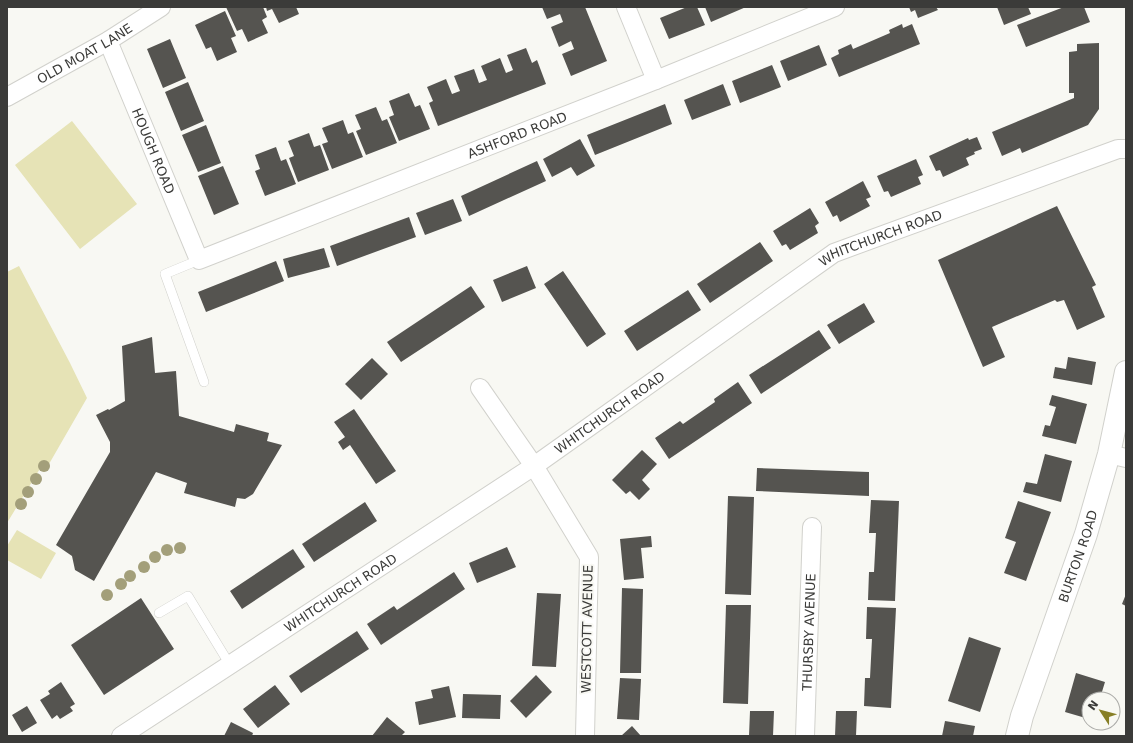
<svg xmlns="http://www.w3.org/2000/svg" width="1133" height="743" viewBox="0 0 1133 743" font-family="'DejaVu Sans',sans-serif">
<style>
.green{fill:#e6e3b6}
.building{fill:#555450}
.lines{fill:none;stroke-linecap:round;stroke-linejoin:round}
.service-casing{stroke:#d1d1cc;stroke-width:10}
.minor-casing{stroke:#d1d1cc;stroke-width:20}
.tertiary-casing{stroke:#d1d1cc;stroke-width:24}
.service{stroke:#fff;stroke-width:9}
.minor{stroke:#fff;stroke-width:18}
.tertiary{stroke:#fff;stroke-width:22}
.tree{fill:#a39f7a}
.labels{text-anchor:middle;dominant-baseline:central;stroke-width:4;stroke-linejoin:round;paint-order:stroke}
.street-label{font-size:13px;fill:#3b3b39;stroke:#f8f8f3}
</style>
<rect width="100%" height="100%" fill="#f8f8f3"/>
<path class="green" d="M 72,121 L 137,204 L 80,249 L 15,165 Z
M 19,266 L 70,363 L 87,398 L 49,464 L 44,462 L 7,523 L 7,272 Z
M 17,530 L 56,553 L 41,579 L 7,560 L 7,546 Z"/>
<path class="building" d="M 226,7 L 263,7 L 267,17 L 262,20 L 268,33 L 248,42 L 242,29 L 237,31 Z
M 266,7 L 296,7 L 299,14 L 279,23 L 272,9 L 267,11 Z
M 542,7 L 585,7 L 607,61 L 571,76 L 562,54 L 574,49 L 571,41 L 559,47 L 551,27 L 563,22 L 560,14 L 547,19 Z
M 687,7 L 697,7 L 705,25 L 669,39 L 660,18 Z
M 705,7 L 746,7 L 711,22 Z
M 909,7 L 936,7 L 938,10 L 918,18 L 915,10 L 911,12 Z
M 997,7 L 1028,7 L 1031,14 L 1004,25 Z
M 1064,7 L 1084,7 L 1090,22 L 1026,47 L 1017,25 Z
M 225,11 L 236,36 L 231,38 L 237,52 L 217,61 L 211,47 L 206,49 L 195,25 Z
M 902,24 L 903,28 L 912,24 L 920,44 L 839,77 L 831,58 L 839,54 L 838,50 L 851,44 L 853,49 L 890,33 L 889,30 Z
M 170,39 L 186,78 L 163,88 L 147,49 Z
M 1099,43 L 1099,109 L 1088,125 L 1022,153 L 1020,148 L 1002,156 L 992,132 L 1074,98 L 1074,93 L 1069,93 L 1069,52 L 1077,51 L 1077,44 Z
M 819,45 L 827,65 L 788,81 L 780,61 Z
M 526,48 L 532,63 L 537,60 L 546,84 L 438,126 L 429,103 L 433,101 L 427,87 L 446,79 L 452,94 L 460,91 L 454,76 L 474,69 L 479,83 L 487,80 L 481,66 L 500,58 L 506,73 L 513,70 L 507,55 Z
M 772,65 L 781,87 L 740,103 L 732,81 Z
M 188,82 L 204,121 L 181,131 L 165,92 Z
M 723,84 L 731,105 L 692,120 L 684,100 Z
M 409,93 L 415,107 L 420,105 L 430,129 L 399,141 L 389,117 L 394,115 L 389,101 Z
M 665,104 L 672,124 L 595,155 L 587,135 Z
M 376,107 L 382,121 L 387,119 L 397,143 L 366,155 L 356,131 L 361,129 L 355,115 Z
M 343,120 L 348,134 L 353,132 L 363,157 L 332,169 L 322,144 L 328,142 L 322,128 Z
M 206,125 L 221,163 L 198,172 L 182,135 Z
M 309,133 L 314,147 L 320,145 L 329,170 L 298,182 L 289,158 L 294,156 L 288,141 Z
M 977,137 L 982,149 L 974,152 L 975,154 L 966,158 L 969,165 L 943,177 L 940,170 L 936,171 L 929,156 L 968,138 L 969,140 Z
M 580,139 L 595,166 L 577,176 L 571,167 L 552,177 L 543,159 Z
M 276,147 L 281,161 L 286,159 L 296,184 L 265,196 L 255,171 L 260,169 L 255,155 Z
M 916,159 L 923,175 L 918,177 L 921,184 L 891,197 L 888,191 L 884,192 L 877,176 Z
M 537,161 L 546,181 L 469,216 L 461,196 Z
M 223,166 L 239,204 L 214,215 L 198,176 Z
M 863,181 L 871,197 L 866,199 L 870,206 L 840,222 L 837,215 L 833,217 L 825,202 Z
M 453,199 L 462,221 L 425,235 L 416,213 Z
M 1057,206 L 1096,285 L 1092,287 L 1105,317 L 1077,330 L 1064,300 L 1057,302 L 1055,300 L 992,327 L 1005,357 L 983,367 L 938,260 Z
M 810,208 L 819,223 L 815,226 L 818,233 L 790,250 L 786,244 L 782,246 L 773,231 Z
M 409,217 L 416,237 L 337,266 L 330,246 Z
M 760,242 L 773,261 L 710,303 L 697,284 Z
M 324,248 L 330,267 L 288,278 L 283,259 Z
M 276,261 L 284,281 L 206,312 L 198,292 Z
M 527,266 L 536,288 L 502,302 L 493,280 Z
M 563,271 L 606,334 L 587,347 L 544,284 Z
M 471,286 L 485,307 L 401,362 L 387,342 Z
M 688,290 L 701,310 L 637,351 L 624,331 Z
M 864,303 L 875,322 L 839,344 L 827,325 Z
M 819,330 L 831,348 L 761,394 L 749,375 Z
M 152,337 L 155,373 L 176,371 L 179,416 L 234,432 L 236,424 L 269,433 L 267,441 L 282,445 L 253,494 L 245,499 L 237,498 L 235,507 L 184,493 L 187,483 L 156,472 L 94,581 L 75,570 L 72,556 L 56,545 L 110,452 L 110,442 L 96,415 L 108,409 L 109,410 L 125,401 L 122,346 Z
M 1068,357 L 1096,362 L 1092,385 L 1053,378 L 1055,367 L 1066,369 Z
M 372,358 L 388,374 L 361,400 L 345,384 Z
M 738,382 L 752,403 L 669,459 L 655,438 L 680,421 L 683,424 L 715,402 L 714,399 Z
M 1052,395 L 1087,404 L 1076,444 L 1042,436 L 1045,425 L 1050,426 L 1056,407 L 1049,405 Z
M 354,409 L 396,471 L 376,484 L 350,445 L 343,450 L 338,442 L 345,437 L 334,422 Z
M 642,450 L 657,464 L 642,480 L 650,489 L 639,500 L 630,491 L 626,494 L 612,480 Z
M 1045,454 L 1072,461 L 1061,502 L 1023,492 L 1026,482 L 1037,484 Z
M 757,468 L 869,472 L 869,496 L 756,491 Z
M 728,496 L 754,497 L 751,595 L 725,594 Z
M 871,500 L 899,501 L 895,601 L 868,600 L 869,572 L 874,572 L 876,533 L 869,533 Z
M 1018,501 L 1051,512 L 1026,581 L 1004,573 L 1016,542 L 1005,538 Z
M 365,502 L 377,521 L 314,562 L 302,544 Z
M 651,536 L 652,547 L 641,548 L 644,578 L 624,580 L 620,539 Z
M 507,547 L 516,567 L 477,583 L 469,563 Z
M 293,549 L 305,567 L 242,609 L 230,591 Z
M 454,572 L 465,589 L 381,645 L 367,624 L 394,606 L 397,610 Z
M 622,588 L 643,589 L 641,673 L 620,673 Z
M 537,593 L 561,594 L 556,667 L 532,666 Z
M 1126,594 L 1126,606 L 1122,604 Z
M 141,598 L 174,649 L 104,695 L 71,645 Z
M 726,605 L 751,605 L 748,704 L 723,703 Z
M 867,607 L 896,608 L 891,708 L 864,706 L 865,678 L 870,678 L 872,639 L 866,639 Z
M 357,631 L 369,649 L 301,693 L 289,676 Z
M 969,637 L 1001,648 L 980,712 L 948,701 Z
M 1076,673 L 1105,682 L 1101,695 L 1109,697 L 1109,699 L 1089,699 L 1089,719 L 1065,712 Z
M 536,675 L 552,692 L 526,718 L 510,701 Z
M 620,678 L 641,679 L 639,720 L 617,719 Z
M 61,682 L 75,704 L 70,707 L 73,711 L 60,719 L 57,715 L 52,719 L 40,700 L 50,694 L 48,691 Z
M 275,685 L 290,704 L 258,728 L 243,709 Z
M 449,686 L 456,717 L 419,725 L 415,702 L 433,698 L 431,690 Z
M 463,694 L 501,695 L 500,719 L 462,718 Z
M 27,706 L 37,723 L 22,732 L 12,715 Z
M 750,711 L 774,711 L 773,736 L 749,736 Z
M 836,711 L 857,711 L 856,736 L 835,736 Z
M 387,717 L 405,732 L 401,736 L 372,736 Z
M 945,721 L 975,726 L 973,736 L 942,736 Z
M 231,722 L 253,733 L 252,736 L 224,736 Z
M 632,726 L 641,736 L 621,736 Z"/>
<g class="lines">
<g class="service-casing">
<path id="service" d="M 199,260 L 165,274 L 204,382
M 159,613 L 188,596 L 230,665"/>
</g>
<g class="minor-casing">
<g id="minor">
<path d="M 626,7 L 656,80"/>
<path id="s1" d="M 108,41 L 199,260 L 656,80 L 835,7"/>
<path id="s2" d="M 7,97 L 108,41 L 161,7"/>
<path d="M 480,388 L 534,466 L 589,557 L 585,736"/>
<path d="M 1109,454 L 1126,458"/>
<path id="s3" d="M 121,736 L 534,466 L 834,253 L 1118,149 L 1126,149"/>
<path id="s4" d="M 805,736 L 812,527"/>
</g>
</g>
<g class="tertiary-casing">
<g id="tertiary">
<path id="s5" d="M 1017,736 L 1022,716 L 1086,534 L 1109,454 L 1126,372"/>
</g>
</g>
<use href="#service" class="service"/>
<use href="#minor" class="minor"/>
<use href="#tertiary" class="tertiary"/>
</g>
<g class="tree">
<circle cx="44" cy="466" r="6"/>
<circle cx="36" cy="479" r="6"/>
<circle cx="28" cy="492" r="6"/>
<circle cx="21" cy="504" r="6"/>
<circle cx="180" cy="548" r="6"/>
<circle cx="167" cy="550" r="6"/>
<circle cx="155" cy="557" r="6"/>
<circle cx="144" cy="567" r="6"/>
<circle cx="130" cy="576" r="6"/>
<circle cx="121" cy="584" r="6"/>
<circle cx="107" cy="595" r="6"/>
</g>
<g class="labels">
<g class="street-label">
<text stroke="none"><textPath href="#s2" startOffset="89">OLD MOAT LANE</textPath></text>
<text stroke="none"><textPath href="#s1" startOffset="579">ASHFORD ROAD</textPath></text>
<text stroke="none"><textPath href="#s1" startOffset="119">HOUGH ROAD</textPath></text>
<text stroke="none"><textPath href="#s3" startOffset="910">WHITCHURCH ROAD</textPath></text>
<text stroke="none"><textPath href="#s3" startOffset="586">WHITCHURCH ROAD</textPath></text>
<text stroke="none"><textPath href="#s5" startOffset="190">BURTON ROAD</textPath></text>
<text stroke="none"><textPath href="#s3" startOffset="262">WHITCHURCH ROAD</textPath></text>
<text transform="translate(587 629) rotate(-89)">WESTCOTT AVENUE</text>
<text stroke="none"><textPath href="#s4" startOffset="104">THURSBY AVENUE</textPath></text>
</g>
</g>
<rect width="1133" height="743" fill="none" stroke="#3b3b39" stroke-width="16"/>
<g transform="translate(1101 711) rotate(306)"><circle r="19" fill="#f8f8f3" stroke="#acaca9"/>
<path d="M0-3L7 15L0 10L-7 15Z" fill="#877f26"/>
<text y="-6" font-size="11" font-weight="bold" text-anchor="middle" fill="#3b3b39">N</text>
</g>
</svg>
